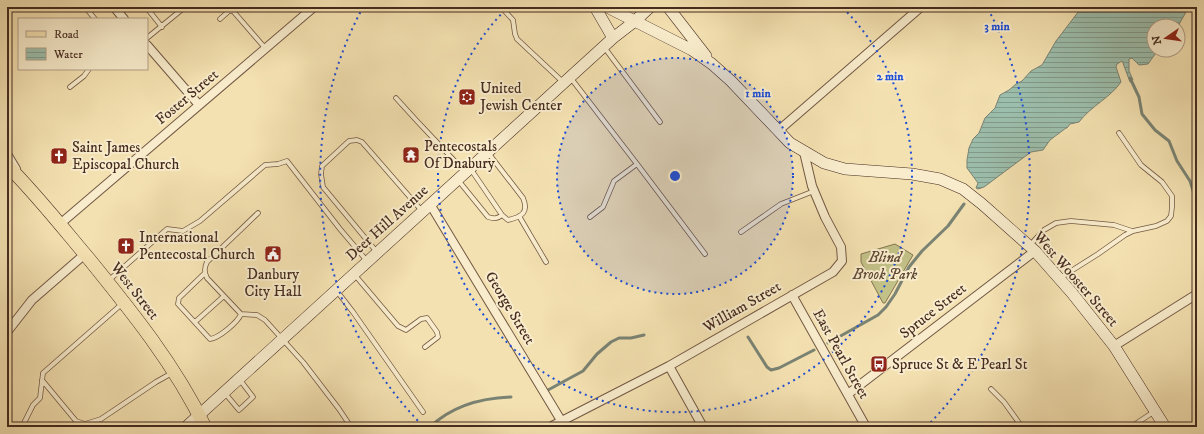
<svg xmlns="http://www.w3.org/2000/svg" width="1204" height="434" viewBox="0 0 1204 434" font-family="'IM FELL DW Pica',serif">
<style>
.green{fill:#c2c187;stroke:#847654}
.water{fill:url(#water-rules);stroke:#7a8374}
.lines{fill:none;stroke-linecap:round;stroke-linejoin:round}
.stream{stroke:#7a8374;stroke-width:3}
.lane-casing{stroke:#725844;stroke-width:5.5}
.street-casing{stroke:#725844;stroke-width:10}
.secondary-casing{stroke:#462b20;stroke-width:12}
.primary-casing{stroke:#462b20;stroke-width:14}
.lane{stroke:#f8eccc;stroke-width:4}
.street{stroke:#f8eccc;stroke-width:8}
.secondary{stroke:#f8eccc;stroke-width:11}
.primary{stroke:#f4e1b1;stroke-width:13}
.ring{fill:none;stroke:#1d4ed8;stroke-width:2;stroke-dasharray:2 4}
.labels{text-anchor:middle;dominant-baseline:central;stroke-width:4;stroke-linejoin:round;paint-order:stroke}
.poi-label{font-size:15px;fill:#462b20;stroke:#f8eccc;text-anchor:start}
.street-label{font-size:15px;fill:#462b20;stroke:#f8eccc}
.park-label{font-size:15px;font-style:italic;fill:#5f4935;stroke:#f8eccc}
.centre{fill:#1d4ed8;stroke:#f8eccc;stroke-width:2}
.ring-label{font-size:12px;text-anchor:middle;font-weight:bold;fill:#1d4ed8;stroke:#f8eccc;stroke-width:4;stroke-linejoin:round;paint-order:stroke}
</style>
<defs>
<pattern id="water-rules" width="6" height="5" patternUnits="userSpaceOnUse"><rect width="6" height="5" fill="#9cbeac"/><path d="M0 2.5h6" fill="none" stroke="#819b8c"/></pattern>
</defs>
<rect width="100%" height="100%" fill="#f4e1b1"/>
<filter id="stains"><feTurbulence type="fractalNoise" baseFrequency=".005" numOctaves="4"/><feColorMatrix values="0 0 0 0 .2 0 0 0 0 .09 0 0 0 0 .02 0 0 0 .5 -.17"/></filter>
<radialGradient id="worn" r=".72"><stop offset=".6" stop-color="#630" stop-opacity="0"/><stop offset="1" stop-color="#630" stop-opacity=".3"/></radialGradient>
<path class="green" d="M 895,244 L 913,255 L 885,303 L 883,303 L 861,262 L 861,254 Z"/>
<path class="water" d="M 1082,7 L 1191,7 L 1186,12 L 1178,26 L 1154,26 L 1154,50 L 1158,50 L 1148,64 L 1139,65 L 1132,58 L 1129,59 L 1129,71 L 1133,80 L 1130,82 L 1123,63 L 1122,61 L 1117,64 L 1116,67 L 1121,82 C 1110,98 1091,106 1079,122 L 1070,124 L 1067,128 L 1066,128 L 1050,140 L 1043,150 L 1031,152 L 984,187 L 978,189 L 976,188 L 978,183 L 967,168 L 967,160 L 969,148 L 973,139 L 979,133 L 985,118 L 995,108 L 1000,95 L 1009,90 L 1016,84 L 1022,81 L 1031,71 L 1042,65 L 1056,41 Z"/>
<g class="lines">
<path class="stream" d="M 1130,78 L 1139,97 L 1142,114 L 1155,130 L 1169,141 L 1177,161 L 1190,181 L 1197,203
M 748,337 L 767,367 L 771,370 L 779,368 L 814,350
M 828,343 L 878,315 L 886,307 L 895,294 L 909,267 L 922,251 L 948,226 L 964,204
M 548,390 L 583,371 L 597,354 L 611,342 L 619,338 L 631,338 L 644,335
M 430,427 C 452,406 482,398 511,397"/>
<g class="lane-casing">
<path id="lane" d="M 85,7 L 95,19
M 146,7 L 162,27
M 501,7 L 513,20 L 515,34 L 517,39 L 564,83
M 220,19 L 229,11 L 233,11 L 266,49
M 147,38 L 185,7
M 604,47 L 660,122
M 570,77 L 637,164 L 614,181 L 603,207 L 590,217
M 70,87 L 84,76 L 89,69
M 396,98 L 416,120 L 465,172
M 637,164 L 705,254
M 470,168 L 502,215 L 508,220 C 522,217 529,212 523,198 L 489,154
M 458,180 L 488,217 C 494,219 497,219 502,215
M 258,213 L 207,262 C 204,268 204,272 207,278 L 241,314 L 257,315 L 265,320 L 303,362 L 339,409 L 351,427
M 519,216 L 546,262
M 741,232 L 781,204 L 814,191
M 1030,245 L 1044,230 L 1056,223 L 1071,221 L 1114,225 L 1132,231
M 376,251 L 323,187 L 321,174 L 322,166 L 349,141 L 357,140 L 362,142 L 422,211
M 205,273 L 179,298 L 178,304 L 210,339 C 219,338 238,322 241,314
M 354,274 L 398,326 L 406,330 L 421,319 L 427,318 L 437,332 L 438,337 L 425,347
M 1060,278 L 1098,254 L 1125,235 L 1133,231 L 1156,226 L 1167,221 L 1171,216 L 1172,207 L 1172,196 L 1162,182 L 1141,165 L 1119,133
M 108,281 L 167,229 L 183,231 L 200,221 L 265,165 L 278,164 L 287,161 L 340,229 L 367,261
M 336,290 L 353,312 L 423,412
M 195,322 L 224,296
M 42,380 L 76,421 L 85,424 L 101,419 L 156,382 L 172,373
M 991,389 L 1004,402 L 1022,427
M 224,392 L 239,410 L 253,397 L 240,380
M 22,427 L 33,405 L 40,398 L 43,373 L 123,303
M 1131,427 L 1155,411"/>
</g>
<g class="street-casing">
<path id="street" d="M 114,7 L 124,19
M 147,45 L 199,105
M 778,131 L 921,7
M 7,154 L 16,169
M 430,204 L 565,427
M 60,224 L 314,7
M 792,295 L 866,427
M 7,332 L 32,300 L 85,254
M 1114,346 L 1197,294
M 669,366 L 703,427
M 848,394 L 1035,251
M 550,427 L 669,366 L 833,272 L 842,261 L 841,247 L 825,217 L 812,186 L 804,152"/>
</g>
<g class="secondary-casing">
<path id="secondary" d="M 595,7 L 613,38
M 607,7 L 692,50 L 712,64 L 731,81 L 790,143 L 824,163 L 845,169 L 912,174 L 940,179 L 963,189 L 982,204 L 1035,251 L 1072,293 L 1114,346 L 1165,427
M 668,7 L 706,56
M 186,427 L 613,38 L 635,21 L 650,7"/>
</g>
<g class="primary-casing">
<path id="primary" d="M 7,165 C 36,194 62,227 89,259 C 132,312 175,365 205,427"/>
</g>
<use href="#lane" class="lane"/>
<use href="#street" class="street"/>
<use href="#secondary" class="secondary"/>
<use href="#primary" class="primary"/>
</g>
<circle cx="675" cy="176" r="118" fill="#1d4ed8" fill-opacity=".12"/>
<g class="ring">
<circle cx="675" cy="176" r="118"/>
<path d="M843 8A237 237 0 1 1 507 8"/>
<path d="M422 425A355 355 0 0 1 362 9M988 9A355 355 0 0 1 928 425"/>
</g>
<defs>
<g id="synagogue-square" transform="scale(0.9)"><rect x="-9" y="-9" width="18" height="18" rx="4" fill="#8f2418" stroke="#f8eccc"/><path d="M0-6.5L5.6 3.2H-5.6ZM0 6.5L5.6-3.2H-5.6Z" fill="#fff"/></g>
<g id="temple-square" transform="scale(0.9)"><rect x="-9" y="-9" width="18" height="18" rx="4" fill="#8f2418" stroke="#f8eccc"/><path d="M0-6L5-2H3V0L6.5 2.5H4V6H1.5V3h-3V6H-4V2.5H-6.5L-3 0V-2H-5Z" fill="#fff"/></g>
<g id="church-square" transform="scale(0.9)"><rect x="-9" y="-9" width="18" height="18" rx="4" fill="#8f2418" stroke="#f8eccc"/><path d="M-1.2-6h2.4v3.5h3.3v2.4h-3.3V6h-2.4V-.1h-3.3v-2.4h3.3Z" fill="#fff"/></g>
<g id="civic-square" transform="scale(0.9)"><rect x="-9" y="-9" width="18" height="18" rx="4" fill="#8f2418" stroke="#f8eccc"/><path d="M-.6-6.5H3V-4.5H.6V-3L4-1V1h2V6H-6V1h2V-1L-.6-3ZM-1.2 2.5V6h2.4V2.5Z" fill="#fff"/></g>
<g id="bus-square" transform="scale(0.9)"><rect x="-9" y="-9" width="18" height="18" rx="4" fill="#8f2418" stroke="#f8eccc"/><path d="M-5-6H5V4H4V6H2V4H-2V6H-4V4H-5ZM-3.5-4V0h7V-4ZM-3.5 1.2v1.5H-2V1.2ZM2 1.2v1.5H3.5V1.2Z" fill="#fff"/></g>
</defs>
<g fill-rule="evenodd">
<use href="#synagogue-square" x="467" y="97"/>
<use href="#temple-square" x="411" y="155"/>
<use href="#church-square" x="59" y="156"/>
<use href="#church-square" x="126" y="246"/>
<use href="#civic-square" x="273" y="254"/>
<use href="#bus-square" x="879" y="364"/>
</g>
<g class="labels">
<g class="poi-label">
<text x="480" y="88">United<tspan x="480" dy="17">Jewish Center</tspan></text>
<text x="424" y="146">Pentecostals<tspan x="424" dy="17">Of Dnabury</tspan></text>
<text x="72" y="147">Saint James<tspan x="72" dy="17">Episcopal Church</tspan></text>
<text x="139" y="237">International<tspan x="139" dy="17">Pentecostal Church</tspan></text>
<text x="273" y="274" text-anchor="middle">Danbury<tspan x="273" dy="17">City Hall</tspan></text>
<text x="892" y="364">Spruce St &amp; E Pearl St</text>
</g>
<g class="street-label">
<text transform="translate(187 97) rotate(-40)">Foster Street</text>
<text transform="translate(387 223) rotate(-42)">Deer Hill Avenue</text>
<text transform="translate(1076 279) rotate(49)">West Wooster Street</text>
<text transform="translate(135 291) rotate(52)">West Street</text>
<text transform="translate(742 307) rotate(-30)">William Street</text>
<text transform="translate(510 308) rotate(59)">George Street</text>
<text transform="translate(933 311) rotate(-38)">Spruce Street</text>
<text transform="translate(841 354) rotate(61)">East Pearl Street</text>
</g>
<g class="park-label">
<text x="885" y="257">Blind<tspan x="885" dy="17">Brook Park</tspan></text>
</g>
</g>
<circle cx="675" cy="176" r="6" class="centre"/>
<g class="ring-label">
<text x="997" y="30">3 min</text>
<text x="890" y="80">2 min</text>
<text x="758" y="97">1 min</text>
</g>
<rect width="1204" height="434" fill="none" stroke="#f4e1b1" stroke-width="24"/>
<rect x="8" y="8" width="1188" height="418" fill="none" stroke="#462b20" stroke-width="2"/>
<rect x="12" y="12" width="1180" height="410" fill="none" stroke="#462b20"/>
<rect x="18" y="18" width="130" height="52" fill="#f8eccc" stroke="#b19f87"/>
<rect x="26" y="31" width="20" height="6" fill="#f4e1b1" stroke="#b19f87"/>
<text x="54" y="38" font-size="12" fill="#462b20">Road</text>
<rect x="26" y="48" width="20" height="12" fill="url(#water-rules)" stroke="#b19f87"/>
<text x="54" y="58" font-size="12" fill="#462b20">Water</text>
<g transform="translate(1166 38) rotate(257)"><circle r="19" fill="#f8eccc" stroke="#b19f87"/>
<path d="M0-3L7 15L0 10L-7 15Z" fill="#8f2418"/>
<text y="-6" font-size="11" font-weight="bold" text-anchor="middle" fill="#462b20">N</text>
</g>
<rect width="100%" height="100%" filter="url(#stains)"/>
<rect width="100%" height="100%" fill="url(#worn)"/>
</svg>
